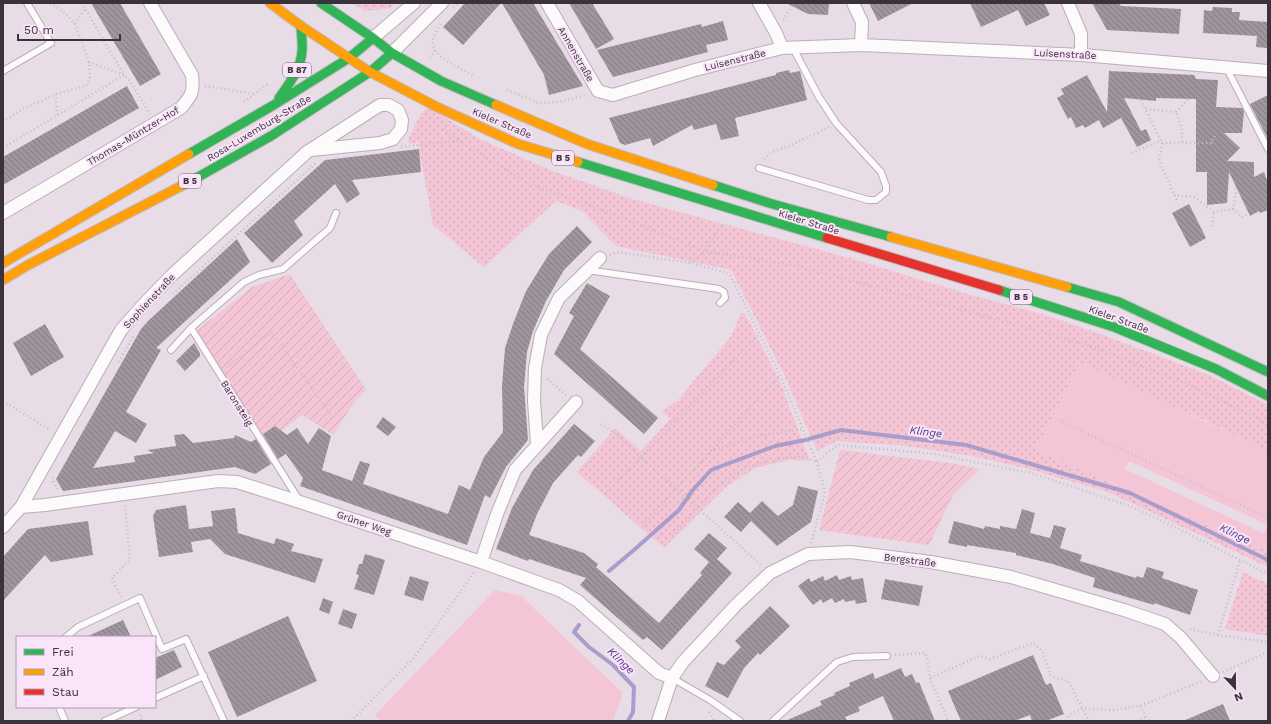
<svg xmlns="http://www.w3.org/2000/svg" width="1271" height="724" viewBox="0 0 1271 724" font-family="'Work Sans',sans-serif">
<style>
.grass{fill:url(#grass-dots)}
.garden{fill:url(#garden-furrows)}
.pitch{fill:#f4c6d5}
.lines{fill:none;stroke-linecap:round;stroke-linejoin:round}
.stream{stroke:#a89dcb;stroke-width:4}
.building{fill:url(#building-back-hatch)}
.lane-casing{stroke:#b8afb7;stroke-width:8}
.street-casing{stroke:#b8afb7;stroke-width:14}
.fast-casing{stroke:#c1bac0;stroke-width:11}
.slow-casing{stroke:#c1bac0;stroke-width:11}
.jam-casing{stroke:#c1bac0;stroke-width:11}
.path{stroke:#c4bfc4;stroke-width:2.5;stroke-dasharray:1 3;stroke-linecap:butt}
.lane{stroke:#fcfafb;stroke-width:6}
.street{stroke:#fcfafb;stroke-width:12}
.fast{stroke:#30b455;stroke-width:9}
.slow{stroke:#ff9f0a;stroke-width:9}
.jam{stroke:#e5322d;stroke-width:9}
.labels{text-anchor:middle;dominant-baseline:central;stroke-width:4;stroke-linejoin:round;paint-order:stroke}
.shield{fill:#fae4f9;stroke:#746774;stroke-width:1}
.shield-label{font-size:9px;font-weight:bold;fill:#3b323b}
.street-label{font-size:10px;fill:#3b323b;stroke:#fae4f9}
.water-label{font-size:11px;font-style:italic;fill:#4c3a85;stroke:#fae4f9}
</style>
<defs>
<pattern id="grass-dots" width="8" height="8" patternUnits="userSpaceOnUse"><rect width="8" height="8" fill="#f4c6d5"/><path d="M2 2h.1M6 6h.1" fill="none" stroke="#d2abb8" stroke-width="1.8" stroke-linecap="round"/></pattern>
<pattern id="garden-furrows" width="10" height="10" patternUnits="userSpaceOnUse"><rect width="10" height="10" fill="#f4c6d5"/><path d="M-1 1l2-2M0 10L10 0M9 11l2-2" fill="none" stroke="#d2abb8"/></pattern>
<pattern id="building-back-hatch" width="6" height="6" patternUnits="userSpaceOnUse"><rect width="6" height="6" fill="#9f969d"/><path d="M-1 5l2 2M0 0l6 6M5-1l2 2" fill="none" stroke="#837b81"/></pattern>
</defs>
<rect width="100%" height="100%" fill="#e8dce7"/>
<path class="grass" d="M 352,3 L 395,3 L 390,8 L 365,11 Z
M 428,107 L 478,138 L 550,170 L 632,199 L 850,258 L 968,294 L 1042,314 L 1098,333 L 1209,375 L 1268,405 L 1268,451 L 1192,414 L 1035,450 L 1268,551 L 1268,567 L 1108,492 L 1025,468 L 972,456 L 907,446 L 837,441 L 817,451 L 784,375 L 731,270 L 616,246 L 582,211 L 556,201 L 484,267 L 433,225 L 418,142 L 409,144 L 408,140 L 420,115 Z
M 744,312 L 779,379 L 810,461 L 789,460 L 755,468 L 726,487 L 664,548 L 577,472 L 615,428 L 641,451 L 670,419 L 662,411 L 678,400 L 732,335 L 740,314 Z
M 1243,572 L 1268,584 L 1268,636 L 1225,629 Z"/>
<path class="garden" d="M 290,274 L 366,390 L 353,404 L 333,435 L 302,415 L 266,442 L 197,330 L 252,287 Z
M 840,450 L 950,463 L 980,469 L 953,495 L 929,545 L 819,530 Z"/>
<path class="pitch" d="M 1080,362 L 1268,451 L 1268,525 L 1129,461 L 1125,469 L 1263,533 L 1268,526 L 1268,551 L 1035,450 Z
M 495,590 L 521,596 L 623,693 L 613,721 L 380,721 L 375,715 Z"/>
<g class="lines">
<path class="stream" d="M 609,571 L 634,550 L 679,510 L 692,491 L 711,470 L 775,446 L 805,440 L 841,430 L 966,445 L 1130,493 L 1268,560
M 579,625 L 574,632 L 589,647 L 613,665 L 634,687 L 633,712 L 628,721"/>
</g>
<path class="building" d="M 91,3 L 120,3 L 161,74 L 140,86 Z
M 465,3 L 501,3 L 463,45 L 443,27 Z
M 502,3 L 533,3 L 583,86 L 549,95 L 544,75 Z
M 569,3 L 592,3 L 614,39 L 596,49 Z
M 786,3 L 829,3 L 828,15 L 808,14 Z
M 869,3 L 913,3 L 878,21 Z
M 970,3 L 1044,3 L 1050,15 L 1026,26 L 1018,10 L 981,27 Z
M 1092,3 L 1119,3 L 1121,6 L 1181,9 L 1179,34 L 1107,30 Z
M 1213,7 L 1232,8 L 1232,12 L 1240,12 L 1239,20 L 1268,22 L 1267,48 L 1256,47 L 1257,36 L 1203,33 L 1204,10 L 1212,11 Z
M 723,21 L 728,40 L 706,45 L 708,52 L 613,77 L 597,50 L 701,24 L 702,27 Z
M 789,70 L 790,73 L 800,71 L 807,100 L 735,118 L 739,136 L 721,140 L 716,124 L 694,130 L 692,125 L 653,146 L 650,138 L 625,145 L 620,143 L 609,118 L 776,75 L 776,73 Z
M 1109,71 L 1194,75 L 1196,79 L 1218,80 L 1216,107 L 1242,108 L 1244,111 L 1242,133 L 1224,133 L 1240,148 L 1227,161 L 1254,162 L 1254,177 L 1264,172 L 1268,183 L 1268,210 L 1260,213 L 1259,211 L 1250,216 L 1229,172 L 1227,203 L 1207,205 L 1207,172 L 1196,172 L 1196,99 L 1156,98 L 1156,101 L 1124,98 L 1141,131 L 1146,129 L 1151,140 L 1137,147 L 1121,118 L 1103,128 L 1099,120 L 1085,128 L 1083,125 L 1076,128 L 1071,117 L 1068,119 L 1057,98 L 1064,94 L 1061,89 L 1087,75 L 1107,112 Z
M 127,86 L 139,108 L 3,185 L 3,157 Z
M 1268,95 L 1268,139 L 1250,104 Z
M 419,149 L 421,172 L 352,180 L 360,194 L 347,203 L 335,184 L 294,221 L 303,235 L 272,263 L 244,233 L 325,160 Z
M 1189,204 L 1206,238 L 1190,247 L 1172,213 Z
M 577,226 L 592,242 L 564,270 L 546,301 L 533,331 L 527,352 L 524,387 L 528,440 L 506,467 L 490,498 L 485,495 L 467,545 L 300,486 L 303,478 L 286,454 L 278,459 L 263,434 L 275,426 L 287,435 L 297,428 L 308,444 L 319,428 L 331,436 L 322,470 L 352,481 L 360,461 L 370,464 L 363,484 L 448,514 L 459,485 L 470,490 L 484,457 L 503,432 L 502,386 L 505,348 L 513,324 L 526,291 L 549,254 Z
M 237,239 L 250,262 L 156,348 L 161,350 L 126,412 L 147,424 L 136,443 L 115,431 L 93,468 L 135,462 L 134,456 L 154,453 L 147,450 L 176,446 L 174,435 L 184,434 L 193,443 L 234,438 L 235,435 L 251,442 L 256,439 L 271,464 L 255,474 L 235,467 L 63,491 L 56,479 L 141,329 L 148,321 Z
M 587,283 L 610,296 L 580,349 L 658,418 L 644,434 L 554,354 L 574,316 L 569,313 Z
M 45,324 L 64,357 L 31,376 L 13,343 Z
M 194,343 L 200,353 L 200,356 L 185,371 L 176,361 Z
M 383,417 L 396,427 L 388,436 L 376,427 Z
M 574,424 L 595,441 L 581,457 L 578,455 L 553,483 L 537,514 L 529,535 L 584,553 L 598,564 L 596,567 L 659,623 L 702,575 L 700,573 L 709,562 L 694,549 L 709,533 L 727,548 L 717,559 L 732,573 L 662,650 L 647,637 L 643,640 L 580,585 L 586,578 L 529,559 L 528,561 L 496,549 L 512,508 L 533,470 Z
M 798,486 L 818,491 L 811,522 L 777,546 L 751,521 L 741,532 L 724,517 L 738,502 L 750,513 L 762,501 L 778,516 L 793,505 Z
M 186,505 L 189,529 L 213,526 L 211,511 L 235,508 L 238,533 L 274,544 L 276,538 L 294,544 L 291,551 L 323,559 L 315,583 L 225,554 L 210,539 L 191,542 L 193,552 L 159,557 L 153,516 L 156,510 Z
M 1022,509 L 1035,513 L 1030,533 L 1050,538 L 1054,525 L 1066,528 L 1060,548 L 1082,555 L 1080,561 L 1136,578 L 1137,576 L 1143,578 L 1147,567 L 1164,572 L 1162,578 L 1198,590 L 1190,615 L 1154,603 L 1154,605 L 1093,587 L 1095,578 L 1053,564 L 1016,555 L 1016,553 L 967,545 L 967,547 L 948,543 L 954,521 L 984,529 L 985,526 L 1000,529 L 1000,526 L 1016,529 Z
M 88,521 L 93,555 L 51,562 L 45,555 L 3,601 L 3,557 L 28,529 Z
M 365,554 L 385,560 L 374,595 L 354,589 L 359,575 L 356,574 L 359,564 L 362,564 Z
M 837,575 L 839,580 L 851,576 L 852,580 L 863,578 L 867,602 L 856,604 L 855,600 L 845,602 L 844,599 L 835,603 L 832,598 L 823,603 L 821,599 L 813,605 L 798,586 L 809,578 L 811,582 L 823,576 L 825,581 Z
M 410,576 L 429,582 L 423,601 L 404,595 Z
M 885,579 L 923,586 L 919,606 L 881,599 Z
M 323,598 L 333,602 L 329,614 L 319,610 Z
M 770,606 L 790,626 L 760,655 L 758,653 L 744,668 L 728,698 L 705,686 L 717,662 L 724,665 L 741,647 L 735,641 Z
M 343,609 L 357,614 L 352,629 L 338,624 Z
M 288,616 L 317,681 L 237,717 L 208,652 Z
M 123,620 L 131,637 L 86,637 Z
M 174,650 L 182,667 L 155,680 L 155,658 Z
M 1033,655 L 1046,685 L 1051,683 L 1064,714 L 1046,721 L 1032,721 L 1030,715 L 1014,721 L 961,721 L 948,691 Z
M 901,668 L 905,677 L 912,674 L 916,683 L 919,682 L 935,721 L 894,721 L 883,696 L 858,707 L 860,711 L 845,717 L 847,721 L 785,721 L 822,705 L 820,701 L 835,695 L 834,693 L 850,686 L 849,683 L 873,673 L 875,679 Z
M 1223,704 L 1230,721 L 1183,721 Z"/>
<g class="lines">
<g class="lane-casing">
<path id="lane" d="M 1226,67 L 1268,149
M 3,71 L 51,43 L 27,3
M 759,168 L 868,200 L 876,200 L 886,192 L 886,186 L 881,172 L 836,123 L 819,97 L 793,48
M 587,270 L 719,289 L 724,292 L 725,298 L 720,303
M 191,328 L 244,282 L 259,275 L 283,269 L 330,228 L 336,213
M 171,350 L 191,328 L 299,500
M 66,637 L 78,627 L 140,598 L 162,649 L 186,639 L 224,721
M 672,678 L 710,700 L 740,721
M 155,698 L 204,676
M 59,707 L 65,721
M 105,721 L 136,707
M 773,721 L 837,662 L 853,657 L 887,656"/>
</g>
<g class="street-casing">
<path id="street" d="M 547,3 L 598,91 L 613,95 L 695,70 L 782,48 L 861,45 L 1082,55 L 1268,71
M 759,3 L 776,33 L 782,48
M 853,3 L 862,22 L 861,45
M 1068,3 L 1081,34 L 1081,55
M 373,38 L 414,3
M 392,53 L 442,3
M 3,213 L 181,108 C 192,95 194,92 192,75 L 150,3
M 537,444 L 534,401 L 535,368 L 541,335 L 559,298 L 600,258
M 21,507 L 45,505 L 218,481 L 237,482 L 300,502 L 481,562 L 559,590 L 578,601 L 659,673 L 672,678
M 3,527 L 21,507 L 121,330 L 143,305 L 171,276 L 307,152 L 380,105 L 389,105 L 398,110 L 402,120 L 401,129 L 393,139 L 380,143 L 311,150
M 481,562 L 497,514 L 515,470 L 576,402
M 658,721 L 672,678 L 683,662 L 737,604 L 770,573 L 808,554 L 850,552 L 931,562 L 1011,577 L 1124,610 L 1165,624 L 1181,638 L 1213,676"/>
</g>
<g class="fast-casing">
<path id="fast" d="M 321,3 L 373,38 L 392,53 L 441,81 L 496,105
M 279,98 C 289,84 301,69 302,51 C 303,43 301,34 301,26
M 189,154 L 272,106 L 349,58 L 373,38
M 578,162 L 827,238
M 191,181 L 271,136 L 370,72 L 392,53
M 713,185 L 769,203 L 891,237
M 1067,287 L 1119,302 L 1268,372
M 999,290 L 1114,327 L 1216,369 L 1268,396"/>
</g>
<g class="slow-casing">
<path id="slow" d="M 270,3 L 301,26 L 370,72 L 437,107 L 518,144 L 578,162
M 496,105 L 587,144 L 713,185
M 891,237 L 1067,287
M 3,263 L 189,154
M 3,280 L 28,265 L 191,181"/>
</g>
<g class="jam-casing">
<path id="jam" d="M 827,238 L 999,290"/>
</g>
<path class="path" d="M 454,8 L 458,3
M 783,20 L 792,6
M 75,24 L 85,8
M 440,24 C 438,29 433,36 433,42 C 433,58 462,69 474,76
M 430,58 L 435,50
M 89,62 L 124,75 L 130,81 L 150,114
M 205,86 L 255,94
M 507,90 L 539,103 L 559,102 L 586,95
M 56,94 L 57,115
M 1141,100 L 1162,143 L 1211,143 L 1216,134
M 244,102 L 268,84
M 1146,109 L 1176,112 L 1182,128 L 1182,143
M 1176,112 L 1188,99
M 3,122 L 23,109 L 56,94 L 86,86 L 90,77 L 89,62 L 75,24 L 63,11 L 49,3
M 444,129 L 459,141 L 529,184 L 590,205 L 704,251 L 792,265 L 1011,323 L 1099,349 L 1182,382 L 1260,419 L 1268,425
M 1162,143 L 1159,160 L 1178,203
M 401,147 L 458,141
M 3,148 L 124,75 L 82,3
M 1132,153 L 1161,140
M 764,159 L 772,152 L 789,146 L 829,127
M 1174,195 L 1194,197 L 1214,212 L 1233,209 L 1237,188
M 1233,209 L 1242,217 L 1249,213
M 1212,226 L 1214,212
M 610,255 L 617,252 L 690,263 L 729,273 L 780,375 L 817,462
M 690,263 L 704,251 L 723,224
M 173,294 L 317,162
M 119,362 L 134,335
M 227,367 L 272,332 L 330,414
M 547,379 L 566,395
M 3,401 L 50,430
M 1059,420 L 1268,518
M 601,424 L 613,432 L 761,565
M 711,451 L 758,436 L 803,429
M 53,478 L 52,479 L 59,491
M 605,494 L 759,334
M 643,525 L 780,375
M 672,536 L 717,488 L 731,476 L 746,467 L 780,458 L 794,457 L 806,457 L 817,462
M 811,543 L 825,493 L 817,462 L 831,450 L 839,445 L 935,454 L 1031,473 L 1130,506 L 1175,527 L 1268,574
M 121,597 L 112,578 L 130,560 L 125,506
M 1190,629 L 1218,635 L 1268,642
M 1218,635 L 1240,560
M 895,655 L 925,653 C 929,661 928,669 930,678 L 979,656 L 990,659 L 1033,643 L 1042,651 L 1051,676 L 1068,681 L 1089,721
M 1223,672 L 1268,652
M 930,678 L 948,721
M 1140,706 L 1149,721
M 709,712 L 715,721
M 140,715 L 142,721
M 351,721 L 413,659 L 474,572
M 1067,721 L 1069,715 L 1083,708 L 1113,710 L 1140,706 L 1202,681
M 1137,721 L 1146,717"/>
<use href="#lane" class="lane"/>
<use href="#street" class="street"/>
<use href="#fast" class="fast"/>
<use href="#slow" class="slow"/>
<use href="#jam" class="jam"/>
</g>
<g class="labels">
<g class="shield">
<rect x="283" y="63" width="28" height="14" rx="3"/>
<rect x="552" y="151" width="22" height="14" rx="3"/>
<rect x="179" y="174" width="22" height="14" rx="3"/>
<rect x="1010" y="290" width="22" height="14" rx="3"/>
</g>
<g class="shield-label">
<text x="297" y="70">B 87</text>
<text x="563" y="158">B 5</text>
<text x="190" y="181">B 5</text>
<text x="1021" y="297">B 5</text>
</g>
<g class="street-label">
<text transform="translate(576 54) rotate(60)">Annenstraße</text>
<text transform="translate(1065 54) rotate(3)">Luisenstraße</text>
<text transform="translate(735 60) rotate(-14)">Luisenstraße</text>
<text transform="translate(502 123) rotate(23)">Kieler Straße</text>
<text transform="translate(259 128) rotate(-31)">Rosa-Luxemburg-Straße</text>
<text transform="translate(133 136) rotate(-31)">Thomas-Müntzer-Hof</text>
<text transform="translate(809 222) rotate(17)">Kieler Straße</text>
<text transform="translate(149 301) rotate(-47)">Sophienstraße</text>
<text transform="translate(1119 319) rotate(20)">Kieler Straße</text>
<text transform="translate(237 403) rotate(58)">Baronsteig</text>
<text transform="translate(364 523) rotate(19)">Grüner Weg</text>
<text transform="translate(910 560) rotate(7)">Bergstraße</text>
</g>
<g class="water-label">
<text transform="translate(926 432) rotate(7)">Klinge</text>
<text transform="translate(1235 534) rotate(26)">Klinge</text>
<text transform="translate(621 661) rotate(44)">Klinge</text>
</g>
</g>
<rect width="1271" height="724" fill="none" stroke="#3b323b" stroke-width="8"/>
<rect x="16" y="636" width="140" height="72" fill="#fae4f9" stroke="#ae9dad"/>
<rect x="24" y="649" width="20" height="6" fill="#30b455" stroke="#ae9dad"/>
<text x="52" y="656" font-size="12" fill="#3b323b">Frei</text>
<rect x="24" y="669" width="20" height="6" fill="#ff9f0a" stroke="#ae9dad"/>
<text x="52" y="676" font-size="12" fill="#3b323b">Zäh</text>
<rect x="24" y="689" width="20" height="6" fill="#e5322d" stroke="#ae9dad"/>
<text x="52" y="696" font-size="12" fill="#3b323b">Stau</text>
<g transform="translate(1235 688) rotate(158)" stroke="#fae4f9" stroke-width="3" paint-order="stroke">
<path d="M0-3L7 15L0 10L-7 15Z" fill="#3b323b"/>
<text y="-6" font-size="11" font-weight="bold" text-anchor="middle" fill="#3b323b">N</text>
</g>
<path d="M18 34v6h102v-6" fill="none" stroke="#3b323b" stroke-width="2"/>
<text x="24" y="34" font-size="12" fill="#3b323b" stroke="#fae4f9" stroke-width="3" paint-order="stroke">50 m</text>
</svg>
